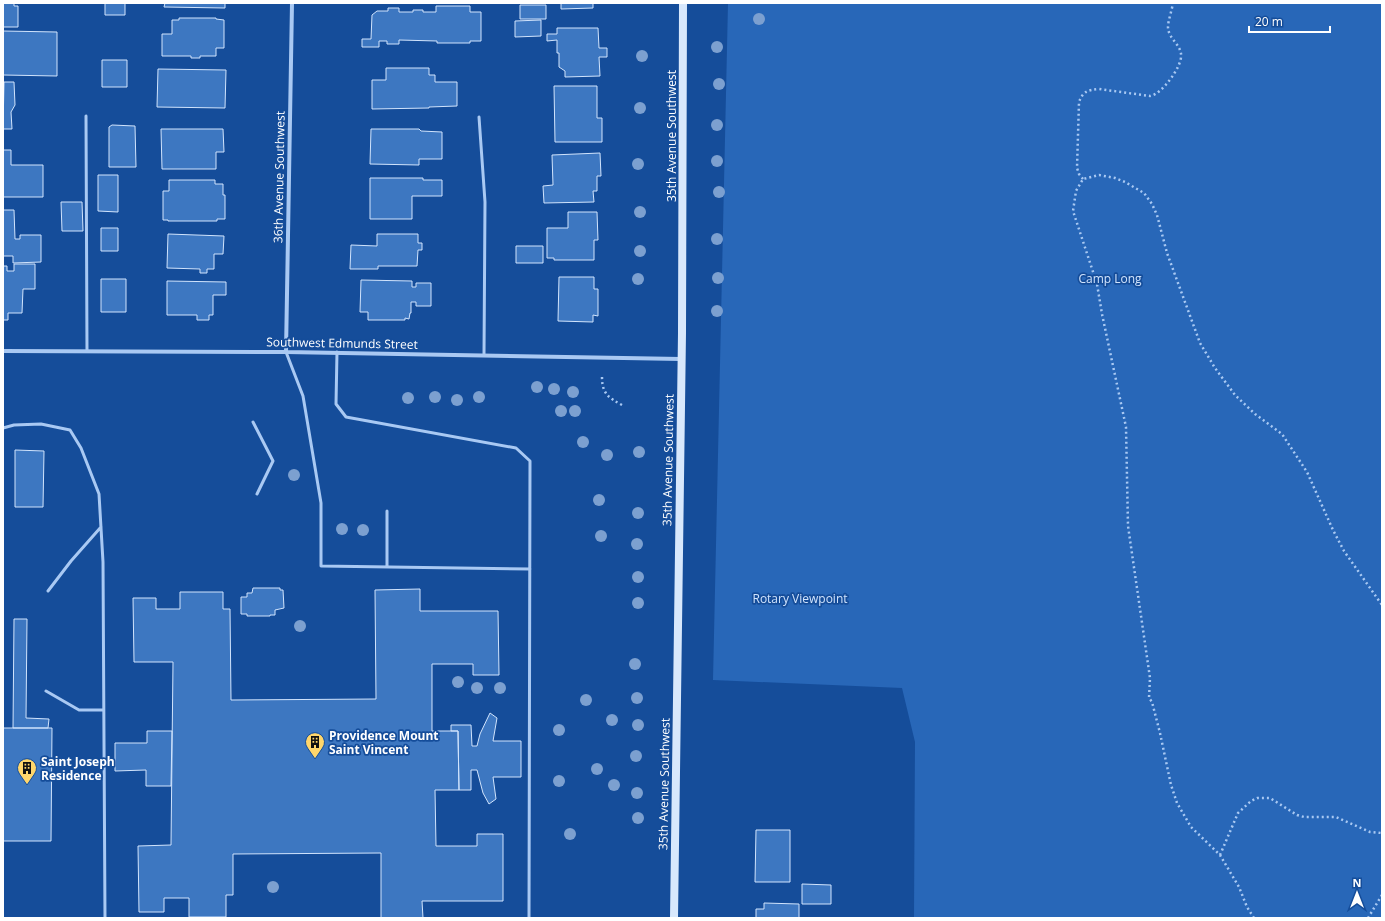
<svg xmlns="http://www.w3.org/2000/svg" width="1385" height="921" viewBox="0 0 1385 921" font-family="'Open Sans',sans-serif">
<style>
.green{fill:#2867b8}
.building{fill:#3d77c1;stroke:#d1e4fd}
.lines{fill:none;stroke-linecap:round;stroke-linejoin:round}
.path{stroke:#a9c9f3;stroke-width:2.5;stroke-dasharray:2 3;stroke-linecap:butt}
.lane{stroke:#a9c9f3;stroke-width:3}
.street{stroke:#a9c9f3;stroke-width:4}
.secondary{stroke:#d8e8fc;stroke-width:8}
.tree{fill:#7ca0d0}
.labels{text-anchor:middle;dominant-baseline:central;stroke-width:3.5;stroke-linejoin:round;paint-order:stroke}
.street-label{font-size:12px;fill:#fff;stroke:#154d9a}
.park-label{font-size:12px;fill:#d1e4fd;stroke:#154d9a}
.poi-label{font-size:12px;font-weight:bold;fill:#fff;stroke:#154d9a;text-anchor:start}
</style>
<rect width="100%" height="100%" fill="#154d9a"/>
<path class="green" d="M 728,3 L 1382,3 L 1382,918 L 914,918 L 915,742 L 902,688 L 713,680 Z"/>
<path class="building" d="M 3,3 L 14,3 L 14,6 L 18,6 L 18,27 L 3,27 Z
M 105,3 L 125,3 L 125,15 L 105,15 Z
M 165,3 L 225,3 L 225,8 L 164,7 Z
M 561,3 L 593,3 L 593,8 L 561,9 Z
M 520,5 L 546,5 L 546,19 L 520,19 Z
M 436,6 L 470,6 L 470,12 L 481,12 L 481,41 L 470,41 L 470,43 L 437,43 L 437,41 L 399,40 L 399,44 L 387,44 L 387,41 L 379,41 L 379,47 L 362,47 L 362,39 L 371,39 L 372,15 L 377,11 L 388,11 L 388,8 L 399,8 L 399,12 L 413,12 L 413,10 L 423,10 L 423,12 L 436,12 Z
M 179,18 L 216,18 L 216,19 L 224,20 L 224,48 L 216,48 L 216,56 L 200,56 L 200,58 L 191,58 L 191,56 L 162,56 L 162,34 L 172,34 L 172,20 L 179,20 Z
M 541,20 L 541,36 L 515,37 L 515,21 Z
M 557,28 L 598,28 L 599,48 L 607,48 L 607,57 L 599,57 L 600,76 L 565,77 L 565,71 L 559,67 L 559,53 L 557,53 L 557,40 L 547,41 L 547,34 L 557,34 Z
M 3,31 L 57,32 L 57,76 L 3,75 Z
M 102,60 L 127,60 L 127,87 L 102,87 Z
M 386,68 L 429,68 L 429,75 L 435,75 L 435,82 L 457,82 L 457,106 L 429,107 L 429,108 L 372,109 L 372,80 L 386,80 Z
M 158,69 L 226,70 L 225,108 L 157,107 Z
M 4,82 L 14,82 L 15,105 L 11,112 L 12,129 L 3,129 Z
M 554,86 L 597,86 L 597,118 L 602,118 L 602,142 L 555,142 Z
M 112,125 L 135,126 L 136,167 L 109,167 L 109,127 Z
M 161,129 L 223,129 L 224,152 L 216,152 L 216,169 L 162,169 Z
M 371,129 L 419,129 L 421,131 L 442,132 L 442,159 L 419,159 L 419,165 L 370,164 Z
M 3,150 L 11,150 L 11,165 L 43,165 L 43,197 L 3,197 Z
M 600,153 L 601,176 L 597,176 L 597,191 L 593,191 L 594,202 L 544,203 L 543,186 L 553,185 L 552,155 Z
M 98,175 L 118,175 L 118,212 L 98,211 Z
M 370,178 L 423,178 L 423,180 L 442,180 L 442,196 L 412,196 L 412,219 L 370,219 Z
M 169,180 L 215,180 L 215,184 L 223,184 L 223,195 L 225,195 L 225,219 L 217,219 L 217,221 L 168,221 L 168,220 L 163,220 L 163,191 L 169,191 Z
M 61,202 L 82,202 L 83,231 L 62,231 Z
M 3,210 L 14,210 L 15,239 L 20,239 L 20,235 L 41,235 L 41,262 L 13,263 L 13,256 L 3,256 Z
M 568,212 L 597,212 L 598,240 L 594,240 L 594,260 L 554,260 L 554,258 L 547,258 L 547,228 L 568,228 Z
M 101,228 L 118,228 L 118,251 L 101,251 Z
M 168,234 L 224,236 L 223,254 L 214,254 L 214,269 L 207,269 L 207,273 L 200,273 L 200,269 L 167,268 Z
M 377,234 L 418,234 L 418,243 L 422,243 L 422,250 L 418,250 L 417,266 L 378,266 L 378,269 L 350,269 L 351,245 L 377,246 Z
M 516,246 L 543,246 L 543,263 L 516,263 Z
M 14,264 L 35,264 L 35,289 L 23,289 L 22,313 L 8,313 L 8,320 L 3,320 L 3,266 L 7,266 L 7,271 L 14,271 Z
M 559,277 L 594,277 L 594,289 L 598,289 L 598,316 L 593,315 L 593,322 L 558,321 Z
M 101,279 L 126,279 L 126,312 L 101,312 Z
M 361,280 L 412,281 L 412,287 L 416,287 L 416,283 L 431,283 L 431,306 L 416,306 L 416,302 L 411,302 L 411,313 L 410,313 L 409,319 L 405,318 L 405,320 L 368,320 L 368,312 L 360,312 Z
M 167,281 L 226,282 L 226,295 L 213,295 L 213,315 L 209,315 L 209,320 L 197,320 L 197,315 L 167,315 Z
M 15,450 L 44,451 L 43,507 L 15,507 Z
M 253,588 L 280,588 L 280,590 L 283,590 L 284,608 L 275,610 L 275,615 L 270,615 L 270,616 L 247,616 L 247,614 L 241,614 L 241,597 L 247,597 L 247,593 L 252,593 Z
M 420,589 L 420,611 L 498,611 L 499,675 L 473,675 L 473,664 L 432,664 L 432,731 L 458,731 L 459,790 L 435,790 L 436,846 L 477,846 L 477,834 L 503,834 L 503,901 L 422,901 L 423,918 L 381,918 L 381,853 L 233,854 L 233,895 L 226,895 L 226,917 L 189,917 L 189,898 L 164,898 L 164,912 L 139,912 L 138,846 L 171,845 L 173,662 L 134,662 L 133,598 L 156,598 L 156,609 L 180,609 L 180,592 L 223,592 L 223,609 L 230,609 L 231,700 L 376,699 L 375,590 Z
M 14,619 L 27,619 L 26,718 L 49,719 L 48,728 L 13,728 Z
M 490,713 L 497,718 L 493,741 L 521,741 L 521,777 L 493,777 L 496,799 L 489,804 L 483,793 L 477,770 L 471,770 L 471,790 L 459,790 L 458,731 L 451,731 L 451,725 L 471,725 L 472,746 L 477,746 L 480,734 Z
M 3,728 L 52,728 L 51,841 L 3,841 Z
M 147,731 L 172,731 L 171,786 L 146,786 L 146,770 L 115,771 L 115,743 L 147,743 Z
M 756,830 L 790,830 L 790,882 L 755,882 Z
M 802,884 L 831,885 L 831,904 L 802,904 Z
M 764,903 L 799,904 L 799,918 L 756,918 L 756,909 L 764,909 Z"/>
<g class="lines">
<path class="path" d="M 1083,179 L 1079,174 L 1077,168 L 1079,102 C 1083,91 1088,90 1099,89 L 1150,96 C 1161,95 1183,66 1181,54 C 1180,44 1168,38 1168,27 C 1168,21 1172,10 1173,3
M 602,377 C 602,394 609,398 622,405
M 1220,855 L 1238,813 L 1251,801 L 1257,798 L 1270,798 L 1297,815 L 1304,817 L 1336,817 L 1370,832 L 1382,833
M 1254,918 L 1247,907 L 1239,887 L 1220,855 L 1191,827 L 1177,803 L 1171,785 L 1160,733 L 1152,702 L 1149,698 L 1150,678 L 1128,526 L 1126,427 L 1102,314 L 1097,284 L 1073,211 L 1076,191 L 1083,179 L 1099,175 L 1115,178 L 1125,182 L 1144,193 L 1152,204 L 1157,215 L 1167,253 L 1200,343 L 1215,368 L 1235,395 L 1255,414 L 1282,434 L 1307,472 L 1333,530 L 1344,551 L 1382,605
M 1368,918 L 1382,895"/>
<path class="lane" d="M 86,116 L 87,351
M 479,117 L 485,202 L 484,355
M 286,352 L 303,396 L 321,503 L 321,566 L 530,569
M 337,352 L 336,404 L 346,417 L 516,448 L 530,461 L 529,918
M 253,422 L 273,461 L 257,494
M 3,428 L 14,425 L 41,424 L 70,430 L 81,448 L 99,494 L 103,562 L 105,918
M 387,567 L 387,511
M 48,591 L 71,561 L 101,527
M 46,691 L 79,710 L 103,710"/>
<path class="street" d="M 3,351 L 286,352 L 681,359
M 286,352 L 292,3"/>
<path class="secondary" d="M 674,918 L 682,333 L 683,3"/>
</g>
<g class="tree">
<circle cx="759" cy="19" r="6"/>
<circle cx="717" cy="47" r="6"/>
<circle cx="642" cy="56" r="6"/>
<circle cx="719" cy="84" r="6"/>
<circle cx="640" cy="108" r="6"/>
<circle cx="717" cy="125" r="6"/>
<circle cx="717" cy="161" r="6"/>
<circle cx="638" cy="164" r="6"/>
<circle cx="719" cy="192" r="6"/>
<circle cx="640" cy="212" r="6"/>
<circle cx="717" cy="239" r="6"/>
<circle cx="640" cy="251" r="6"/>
<circle cx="718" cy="278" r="6"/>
<circle cx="638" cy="279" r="6"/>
<circle cx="717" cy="311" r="6"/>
<circle cx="537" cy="387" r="6"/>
<circle cx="554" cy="389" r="6"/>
<circle cx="573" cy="392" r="6"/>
<circle cx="435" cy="397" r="6"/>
<circle cx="479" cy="397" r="6"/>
<circle cx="408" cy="398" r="6"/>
<circle cx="457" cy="400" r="6"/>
<circle cx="561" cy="411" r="6"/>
<circle cx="575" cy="411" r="6"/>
<circle cx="583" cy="442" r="6"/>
<circle cx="639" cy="452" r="6"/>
<circle cx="607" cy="455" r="6"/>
<circle cx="294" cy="475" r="6"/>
<circle cx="599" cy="500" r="6"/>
<circle cx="638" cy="513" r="6"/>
<circle cx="342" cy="529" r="6"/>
<circle cx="363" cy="530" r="6"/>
<circle cx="601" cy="536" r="6"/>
<circle cx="637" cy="544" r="6"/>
<circle cx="638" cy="577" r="6"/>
<circle cx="638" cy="603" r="6"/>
<circle cx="300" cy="626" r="6"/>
<circle cx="635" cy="664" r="6"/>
<circle cx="458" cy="682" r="6"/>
<circle cx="477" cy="688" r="6"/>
<circle cx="500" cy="688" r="6"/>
<circle cx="637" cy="698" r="6"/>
<circle cx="586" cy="700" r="6"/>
<circle cx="612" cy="720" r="6"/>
<circle cx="638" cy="725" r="6"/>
<circle cx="559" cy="730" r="6"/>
<circle cx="636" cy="756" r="6"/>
<circle cx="597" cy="769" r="6"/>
<circle cx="559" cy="781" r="6"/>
<circle cx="614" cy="785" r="6"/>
<circle cx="637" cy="793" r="6"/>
<circle cx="638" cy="818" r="6"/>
<circle cx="570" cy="834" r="6"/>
<circle cx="273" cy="887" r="6"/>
</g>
<defs>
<g id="building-pin" transform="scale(1)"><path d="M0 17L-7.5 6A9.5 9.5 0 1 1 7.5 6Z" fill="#ffd66b" stroke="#154d9a"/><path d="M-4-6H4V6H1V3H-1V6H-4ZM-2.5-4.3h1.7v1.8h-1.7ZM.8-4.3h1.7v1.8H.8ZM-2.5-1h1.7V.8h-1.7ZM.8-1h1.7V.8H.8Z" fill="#111"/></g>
</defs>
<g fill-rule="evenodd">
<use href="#building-pin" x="315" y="742"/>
<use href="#building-pin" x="27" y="768"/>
</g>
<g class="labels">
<g class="street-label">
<text transform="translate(671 136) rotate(-90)">35th Avenue Southwest</text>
<text transform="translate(279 177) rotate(-89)">36th Avenue Southwest</text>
<text transform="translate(342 343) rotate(1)">Southwest Edmunds Street</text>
<text transform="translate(668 460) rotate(-89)">35th Avenue Southwest</text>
<text transform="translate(664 784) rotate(-89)">35th Avenue Southwest</text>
</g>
<g class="park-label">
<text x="1110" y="278">Camp Long</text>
<text x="800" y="598">Rotary Viewpoint</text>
</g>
<g class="poi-label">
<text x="329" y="735">Providence Mount<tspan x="329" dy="14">Saint Vincent</tspan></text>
<text x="41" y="761">Saint Joseph<tspan x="41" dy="14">Residence</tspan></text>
</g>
</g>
<rect width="1385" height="921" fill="none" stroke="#ffffff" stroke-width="8"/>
<g transform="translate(1357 893)" stroke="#154d9a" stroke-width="3" paint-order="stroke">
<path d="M0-3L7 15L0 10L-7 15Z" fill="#ffffff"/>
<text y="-6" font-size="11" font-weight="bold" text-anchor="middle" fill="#ffffff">N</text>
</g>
<path d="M1249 26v6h81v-6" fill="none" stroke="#ffffff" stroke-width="2"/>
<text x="1255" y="26" font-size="12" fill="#ffffff" stroke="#154d9a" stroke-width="3" paint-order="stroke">20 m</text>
</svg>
